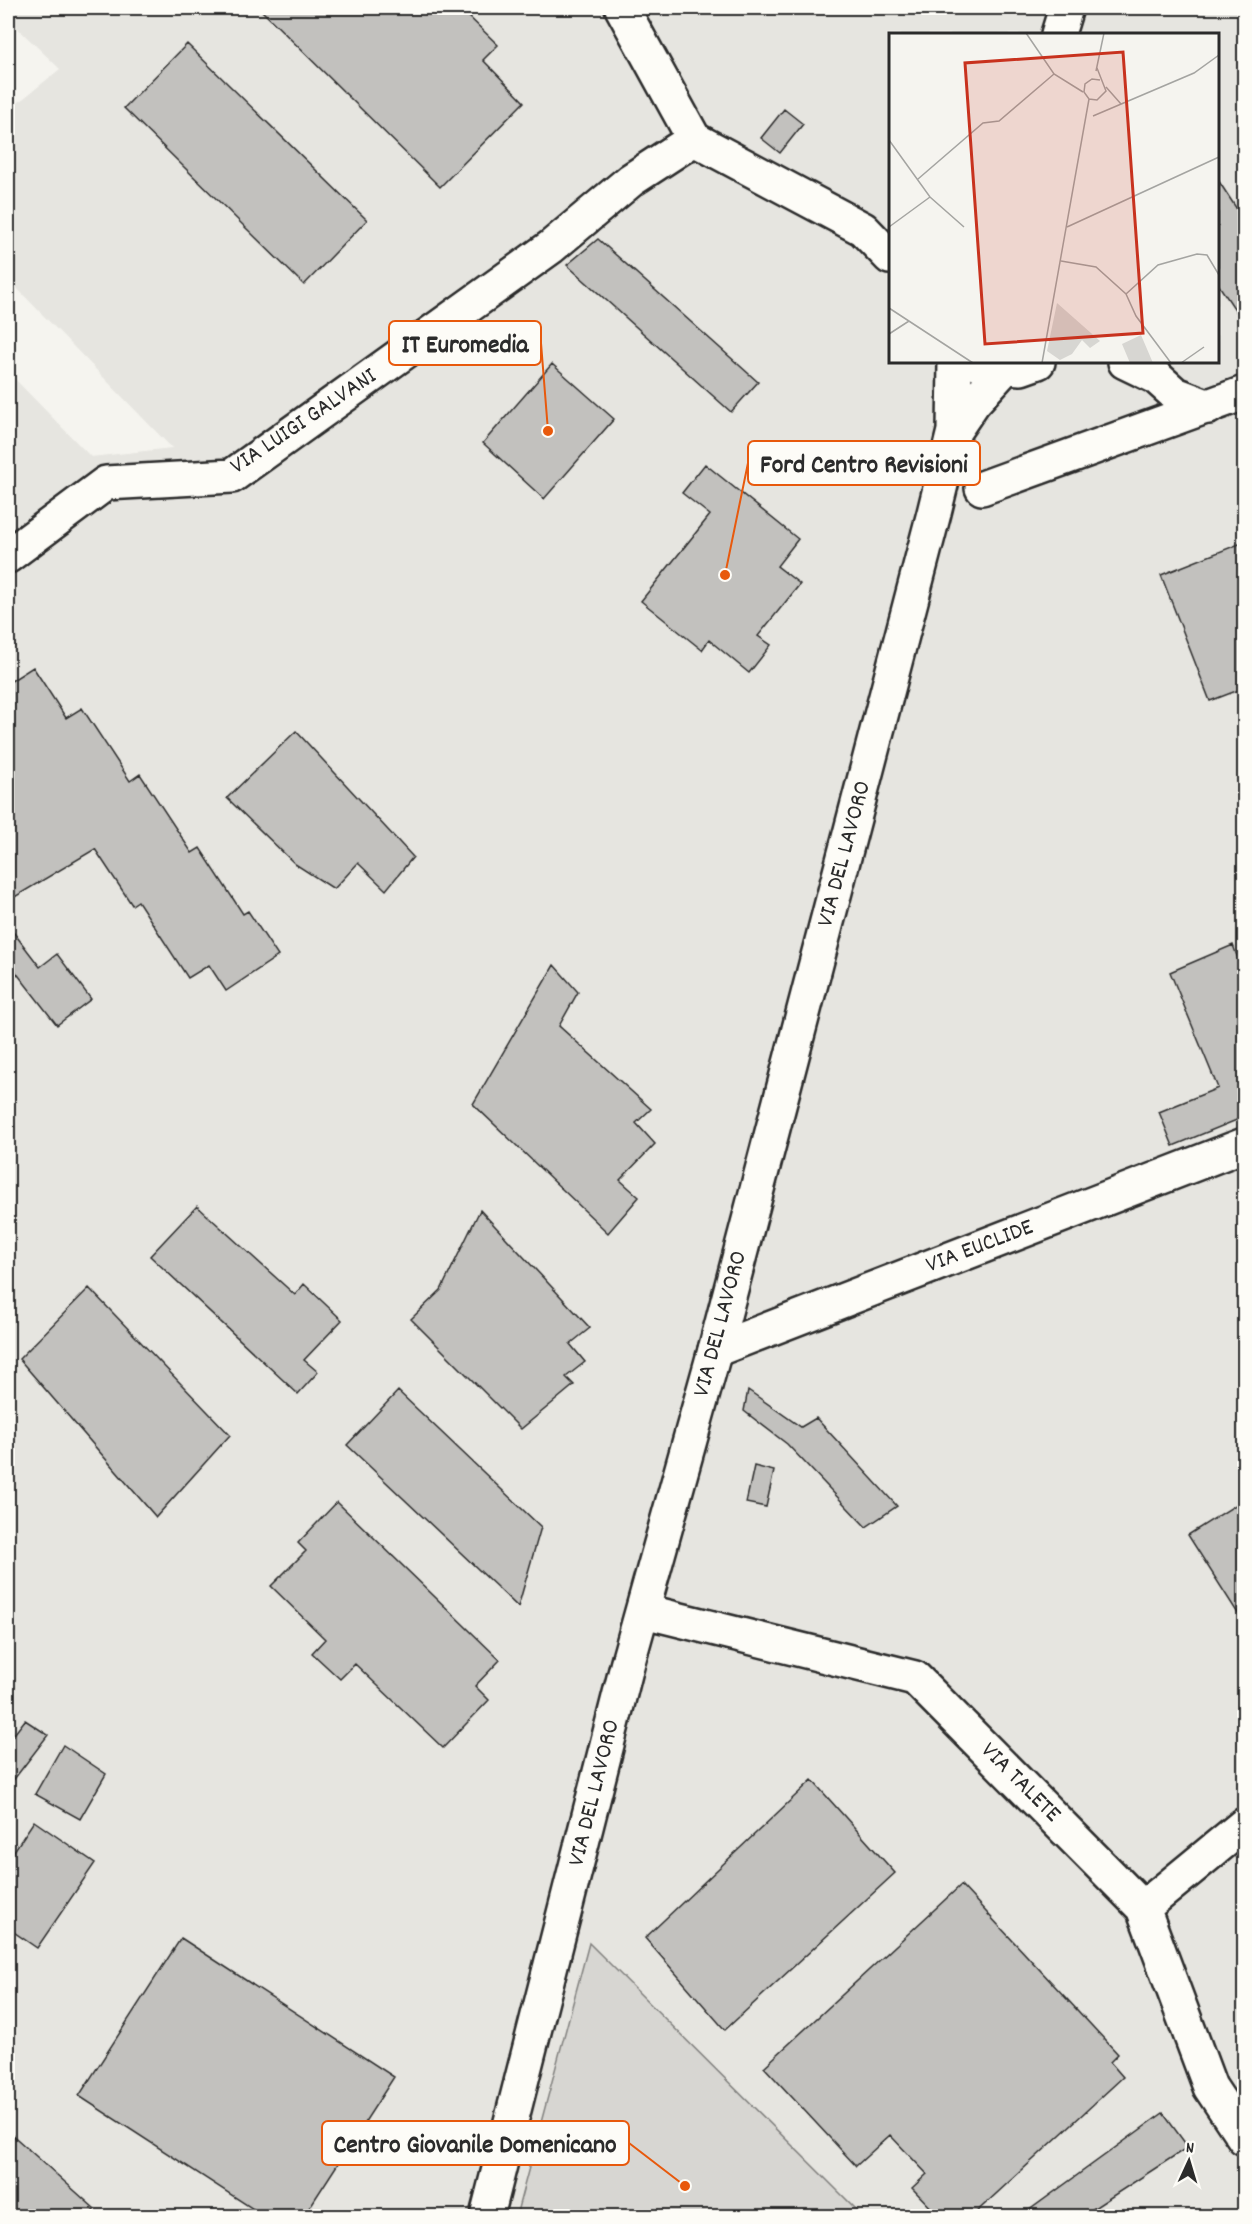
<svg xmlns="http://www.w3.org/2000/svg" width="1252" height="2224" viewBox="0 0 1252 2224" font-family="Dekko,sans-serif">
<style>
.built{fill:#e6e5e0;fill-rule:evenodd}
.green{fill:#d7d6d2;stroke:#81807e;stroke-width:1.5}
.building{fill:#c2c1be;stroke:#2b2b2b;stroke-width:1.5}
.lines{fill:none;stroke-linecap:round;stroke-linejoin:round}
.minor-casing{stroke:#2b2b2b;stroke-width:38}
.major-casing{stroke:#2b2b2b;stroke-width:38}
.minor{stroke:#fdfcf7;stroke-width:33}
.major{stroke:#fdfcf7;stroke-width:33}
.labels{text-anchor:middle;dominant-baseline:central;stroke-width:4.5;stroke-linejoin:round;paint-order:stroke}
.street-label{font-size:24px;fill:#2b2b2b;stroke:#fdfcf7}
.inset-road{fill:none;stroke:#a4a4a1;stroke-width:1.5}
.view{fill:#c8321e;fill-opacity:0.15;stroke:#c8321e;stroke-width:3}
.inset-edge{fill:none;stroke:#2b2b2b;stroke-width:3}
.leader{fill:none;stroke:#e8590c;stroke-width:2}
.callout-dot{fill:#e8590c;stroke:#fdfcf7;stroke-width:2}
.callout{fill:#fdfcf7;stroke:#e8590c;stroke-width:2}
.callout-label{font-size:26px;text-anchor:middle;font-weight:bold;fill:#2b2b2b}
</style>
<rect width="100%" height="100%" fill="#f5f4ef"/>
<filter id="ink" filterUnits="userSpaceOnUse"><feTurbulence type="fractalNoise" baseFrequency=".0167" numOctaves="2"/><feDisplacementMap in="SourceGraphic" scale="12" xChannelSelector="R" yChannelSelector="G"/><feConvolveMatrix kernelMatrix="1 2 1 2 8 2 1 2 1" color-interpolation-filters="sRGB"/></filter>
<g filter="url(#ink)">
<path class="built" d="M 8,8 L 1244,8 L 1244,2216 L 8,2216 L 8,372 L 91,457 L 172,448 L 8,279 L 8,111 L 60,69 L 8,19 ZM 890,34 L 1218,34 L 1218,362 L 890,362 Z"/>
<path class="green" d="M 589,1943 L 863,2216 L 516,2216 Z"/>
<path class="building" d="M 259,8 L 460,8 L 498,45 L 483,60 L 524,102 L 440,187 Z
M 187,44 L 367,220 L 304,285 L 124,108 Z
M 784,109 L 803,124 L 780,153 L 761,138 Z
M 1218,180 L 1244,220 L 1244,323 L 1218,284 Z
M 598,239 L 758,382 L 731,412 L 567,265 Z
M 552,364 L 614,419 L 544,499 L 483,443 Z
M 705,464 L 798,539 L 777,566 L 800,584 L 758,636 L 771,645 L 749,673 L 709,640 L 702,650 L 641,601 L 710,515 L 682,493 Z
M 1244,542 L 1244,688 L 1210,701 L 1161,575 Z
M 33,667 L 66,718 L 82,708 L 130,781 L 140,774 L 192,853 L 200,848 L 243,914 L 248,911 L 278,956 L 226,991 L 209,965 L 188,978 L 138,901 L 132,905 L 95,849 L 8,901 L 8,683 Z
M 296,731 L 413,857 L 386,890 L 358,863 L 334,889 L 295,864 L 227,798 Z
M 14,933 L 40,967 L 57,954 L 91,999 L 57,1025 L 8,962 L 8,937 Z
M 1233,945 L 1244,975 L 1244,1117 L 1173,1146 L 1159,1112 L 1218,1088 L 1170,972 Z
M 554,965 L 578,992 L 559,1026 L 651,1109 L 636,1123 L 655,1144 L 620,1180 L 639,1197 L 608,1233 L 473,1104 Z
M 197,1206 L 295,1295 L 304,1284 L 342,1320 L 304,1360 L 318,1372 L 298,1394 L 150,1256 Z
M 480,1210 L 590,1328 L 570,1344 L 585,1362 L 566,1377 L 574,1385 L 521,1429 L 411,1319 L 441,1290 Z
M 89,1288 L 230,1435 L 156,1517 L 19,1359 Z
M 748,1390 L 801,1427 L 816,1418 L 897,1506 L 866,1527 L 787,1444 L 744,1411 Z
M 398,1391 L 541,1527 L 518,1607 L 347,1445 Z
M 754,1466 L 774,1471 L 766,1507 L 746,1503 Z
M 337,1502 L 500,1660 L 475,1686 L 489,1700 L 443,1748 L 355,1664 L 340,1679 L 312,1653 L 325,1639 L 271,1586 L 306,1551 L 298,1543 Z
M 1237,1504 L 1244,1519 L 1244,1623 L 1188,1535 Z
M 25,1720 L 48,1735 L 8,1787 L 8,1742 Z
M 63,1745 L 106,1774 L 80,1819 L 35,1794 Z
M 812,1780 L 895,1873 L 725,2030 L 645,1938 Z
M 34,1821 L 95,1863 L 37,1948 L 8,1928 L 8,1860 Z
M 961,1885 L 1118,2054 L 1110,2062 L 1123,2077 L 972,2216 L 939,2216 L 912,2188 L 927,2174 L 890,2135 L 856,2166 L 764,2067 Z
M 181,1938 L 394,2077 L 304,2216 L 264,2216 L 79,2096 Z
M 1163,2113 L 1188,2147 L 1082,2216 L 1021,2216 Z
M 8,2131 L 95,2209 L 88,2216 L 8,2216 Z"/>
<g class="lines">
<g class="minor-casing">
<path id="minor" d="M 622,8 L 694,139 L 863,229 L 890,257
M 982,488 L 1244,393
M 8,556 L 106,483 L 232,476 L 551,247 L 631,180 L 694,139
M 715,1350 L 1244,1145
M 644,1611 L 915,1678 L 1143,1908 L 1210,2087 L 1244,2138
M 1143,1908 L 1244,1825"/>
</g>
<g class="major-casing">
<path id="major" d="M 1058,34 L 1066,8
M 1125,362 L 1156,377 L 1175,394 L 1209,407
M 982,365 L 1021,368 L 1038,362
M 954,431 L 973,403 L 1004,369
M 487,2216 L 628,1662 L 715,1350 L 934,513 L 954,431 L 955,362"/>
</g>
<use href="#minor" class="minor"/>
<use href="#major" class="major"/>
</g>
</g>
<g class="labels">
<g class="street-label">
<text transform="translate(304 422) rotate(-34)">VIA LUIGI GALVANI</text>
<text transform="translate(845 854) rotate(-75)">VIA DEL LAVORO</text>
<text transform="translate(980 1247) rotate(-21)">VIA EUCLIDE</text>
<text transform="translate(721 1324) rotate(-75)">VIA DEL LAVORO</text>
<text transform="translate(1020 1783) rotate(45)">VIA TALETE</text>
<text transform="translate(595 1793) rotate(-76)">VIA DEL LAVORO</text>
</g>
</g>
<g transform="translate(889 33)">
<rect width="330" height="330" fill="#f5f4ef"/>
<path d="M 168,270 L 211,308 L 201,315 L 193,307 L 183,321 L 171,327 L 158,318 ZM 252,302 L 264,330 L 241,330 L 233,311 Z" fill="#d7d6d2"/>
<path class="inset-road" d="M 137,0 L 165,41 L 194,59M 208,35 L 217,58 L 208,67 L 200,66 L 195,59 L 196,51 L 203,46 L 211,47M 207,38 L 215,0M 217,54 L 232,71M 204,83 L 305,40 L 330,22M 0,107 L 41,164 L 75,194M 29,146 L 94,90 L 110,88 L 165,41M 0,194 L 41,164M 178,194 L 330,124M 172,228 L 207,234 L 237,261 L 247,283 L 282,330M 237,261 L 269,232 L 308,221 L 318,222 L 330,242M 0,275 L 84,330M 0,301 L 20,288M 153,330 L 200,66M 292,330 L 315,314"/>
<path class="view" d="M 234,19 L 254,300 L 96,311 L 76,30 Z"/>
<rect width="330" height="330" class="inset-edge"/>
</g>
<path class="leader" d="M548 431L541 343M725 575L748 463M685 2186L629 2143"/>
<g class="callout-dot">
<circle cx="548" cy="431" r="6"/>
<circle cx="725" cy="575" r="6"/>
<circle cx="685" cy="2186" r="6"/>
</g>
<g class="callout">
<rect x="389" y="321" width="152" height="44" rx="6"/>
<rect x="748" y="441" width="232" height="44" rx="6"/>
<rect x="322" y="2121" width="307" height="44" rx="6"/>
</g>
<g class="callout-label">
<text x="465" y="352">IT Euromedia</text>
<text x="864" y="472">Ford Centro Revisioni</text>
<text x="475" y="2152">Centro Giovanile Domenicano</text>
</g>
<rect width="1252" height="2224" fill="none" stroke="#fdfcf7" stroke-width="30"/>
<rect x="15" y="15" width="1222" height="2194" fill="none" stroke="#2b2b2b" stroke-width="2" filter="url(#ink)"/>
<g transform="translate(1189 2161) rotate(4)" stroke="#fdfcf7" stroke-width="4.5" paint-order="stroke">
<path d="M0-4.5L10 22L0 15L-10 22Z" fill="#2b2b2b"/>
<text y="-9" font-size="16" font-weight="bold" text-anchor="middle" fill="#2b2b2b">N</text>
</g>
</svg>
